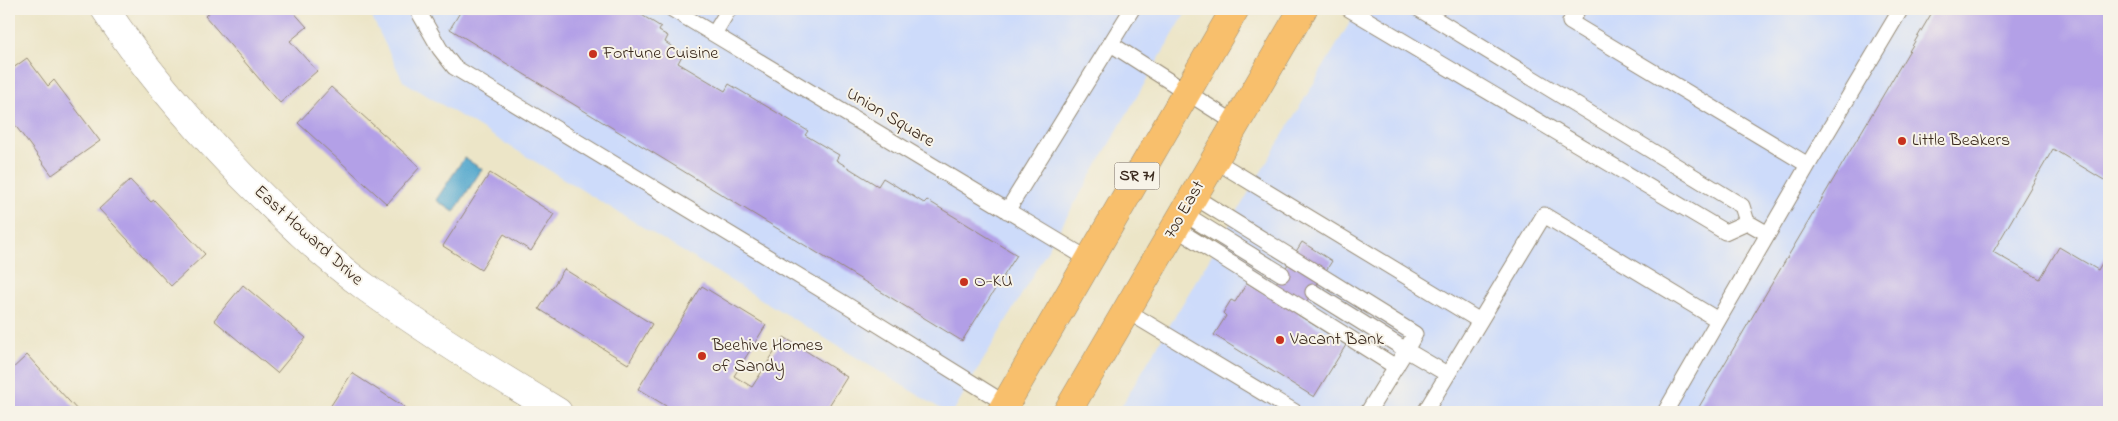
<svg xmlns="http://www.w3.org/2000/svg" width="2118" height="421" viewBox="0 0 2118 421" font-family="'Indie Flower',sans-serif">
<style>
.built{fill:#cddbfa}
.water{fill:#50a6cc;stroke:#466875}
.building{fill:#b3a0e7}
.lines{fill:none;stroke-linecap:round;stroke-linejoin:round}
.service-casing{stroke:#948872;stroke-width:17}
.minor-casing{stroke:#948872;stroke-width:29}
.primary-casing{stroke:#948872;stroke-width:29}
.service{stroke:#fff;stroke-width:15}
.minor{stroke:#fff;stroke-width:28}
.primary{stroke:#f8bf6c;stroke-width:28}
.poi-dot{fill:#c8321e;stroke:#f7f3e8;stroke-width:2}
.labels{text-anchor:middle;dominant-baseline:central;stroke-width:4;stroke-linejoin:round;paint-order:stroke}
.shield{fill:#f7f3e8;stroke:#73665b;stroke-width:1}
.shield-label{font-size:16px;font-weight:bold;fill:#3b2a1e}
.poi-label{font-size:18px;fill:#3b2a1e;stroke:#f7f3e8;text-anchor:start}
.street-label{font-size:18px;fill:#3b2a1e;stroke:#f7f3e8}
</style>
<rect width="100%" height="100%" fill="#f7f3e8"/>
<filter id="ink" filterUnits="userSpaceOnUse"><feTurbulence type="fractalNoise" baseFrequency=".02" numOctaves="2"/><feDisplacementMap in="SourceGraphic" scale="10" xChannelSelector="R" yChannelSelector="G"/><feConvolveMatrix kernelMatrix="1 2 1 2 8 2 1 2 1" color-interpolation-filters="sRGB"/></filter>
<filter id="wash" filterUnits="userSpaceOnUse"><feTurbulence type="fractalNoise" baseFrequency=".0096" numOctaves="4" result="noise"/><feDisplacementMap in="SourceGraphic" scale="20" xChannelSelector="R" yChannelSelector="G"/><feGaussianBlur stdDeviation="1.12" result="paint"/><feColorMatrix in="noise" values="0 0 0 0 0 0 0 0 0 0 0 0 0 0 0 0 0 1.4 0 .05"/><feComposite in="paint" operator="in"/></filter>
<g filter="url(#wash)">
<rect width="100%" height="100%" fill="#ece5c7"/>
<path class="built" d="M 368,9 L 1188,9 L 953,412 L 946,412 L 403,81 Z
M 1358,9 L 2109,9 L 2109,412 L 1118,412 Z"/>
<path class="water" d="M 464,158 L 482,169 L 454,212 L 436,200 Z"/>
<g id="blocks">
<path class="building" d="M 213,9 L 291,9 L 307,27 L 290,41 L 317,71 L 280,103 L 205,16 Z
M 462,9 L 632,9 L 661,27 L 659,31 L 668,36 L 665,42 L 683,54 L 678,63 L 725,91 L 729,84 L 808,131 L 805,135 L 839,155 L 836,160 L 878,186 L 883,178 L 924,203 L 927,200 L 1017,255 L 962,341 L 450,29 Z
M 1934,9 L 2109,9 L 2109,183 L 2053,149 L 1993,252 L 2040,279 L 2059,247 L 2098,270 L 2109,251 L 2109,412 L 1696,412 Z
M 27,58 L 48,86 L 54,80 L 100,141 L 52,175 L 9,117 L 9,71 Z
M 331,87 L 420,167 L 387,204 L 298,123 Z
M 490,173 L 554,214 L 531,251 L 504,234 L 481,270 L 443,246 Z
M 130,180 L 151,202 L 154,200 L 205,254 L 171,286 L 99,209 Z
M 1302,242 L 1332,261 L 1298,315 L 1346,345 L 1314,397 L 1214,335 L 1226,316 L 1223,313 L 1231,300 L 1235,302 L 1247,283 L 1268,296 Z
M 564,269 L 652,324 L 628,364 L 539,309 Z
M 243,285 L 306,338 L 277,373 L 214,320 Z
M 702,286 L 766,325 L 734,376 L 752,387 L 784,337 L 847,377 L 825,412 L 676,412 L 638,389 Z
M 27,355 L 79,412 L 12,412 L 9,408 L 9,372 Z
M 352,373 L 412,412 L 331,412 L 328,410 Z"/>
</g>
</g>
<g filter="url(#ink)">
<use href="#blocks" fill-opacity="0" stroke="#948872" stroke-width="1"/>
<g class="lines">
<g class="service-casing">
<path id="service" d="M 417,9 L 440,49 L 454,67 L 850,307 L 1006,404
M 672,9 L 1088,259
M 1349,9 L 1725,232 L 1747,222
M 1419,9 L 1742,206 L 1747,222 L 1768,234
M 1578,9 L 1570,22 L 1808,165 L 1901,9
M 714,34 L 729,9
M 1111,44 L 1235,123
M 1214,160 L 1480,321
M 1193,196 L 1415,334 L 1406,350 L 1447,374
M 1007,211 L 1132,9
M 1183,213 L 1282,274
M 1175,228 L 1396,367
M 1313,292 L 1406,350 L 1368,412
M 1127,311 L 1295,412
M 1425,412 L 1544,215 L 1718,320
M 1665,412 L 1808,165"/>
</g>
<g class="minor-casing">
<path id="minor" d="M 105,9 C 144,69 191,123 241,175 C 281,215 322,256 368,289 C 429,333 494,373 558,412"/>
</g>
<g class="primary-casing">
<path id="primary" d="M 1001,412 L 1235,9
M 1067,412 L 1303,9"/>
</g>
<use href="#service" class="service"/>
<use href="#minor" class="minor"/>
<use href="#primary" class="primary"/>
</g>
</g>
<g class="poi-dot">
<circle cx="593" cy="54" r="5"/>
<circle cx="1902" cy="141" r="5"/>
<circle cx="964" cy="282" r="5"/>
<circle cx="1280" cy="340" r="5"/>
<circle cx="702" cy="356" r="5"/>
</g>
<g class="labels">
<rect class="shield" x="1114.5" y="162.5" width="45" height="27" rx="4"/>
<g class="shield-label">
<text x="1137" y="176">SR 71</text>
</g>
<g class="poi-label">
<text x="603" y="54">Fortune Cuisine</text>
<text x="1912" y="141">Little Beakers</text>
<text x="974" y="282">O-KU</text>
<text x="1290" y="340">Vacant Bank</text>
<text x="712" y="346">Beehive Homes<tspan x="712" dy="21">of Sandy</tspan></text>
</g>
<g class="street-label">
<text transform="translate(890 118) rotate(31)">Union Square</text>
<text transform="translate(1185 210) rotate(-60)">700 East</text>
<text transform="translate(308 236) rotate(42)">East Howard Drive</text>
</g>
</g>
<rect width="2118" height="421" fill="none" stroke="#f7f3e8" stroke-width="30"/>
</svg>
